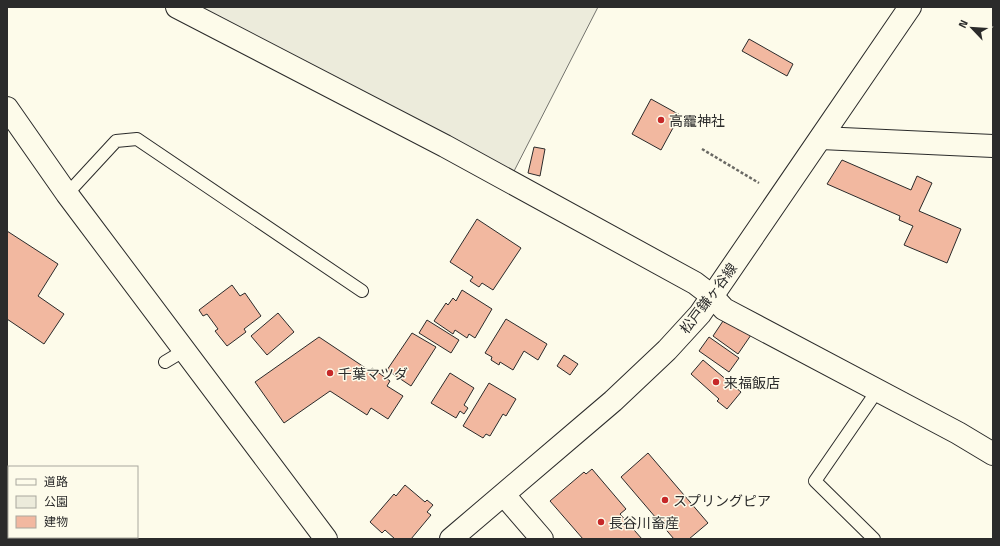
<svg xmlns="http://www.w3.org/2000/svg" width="1000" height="546" viewBox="0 0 1000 546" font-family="'Titillium Web','Noto Sans JP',sans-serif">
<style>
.green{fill:#ecebdb;stroke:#74746e}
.building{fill:#f2b8a0;stroke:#2b2b2b}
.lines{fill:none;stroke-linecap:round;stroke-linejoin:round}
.lane-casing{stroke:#2b2b2b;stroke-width:14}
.street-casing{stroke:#2b2b2b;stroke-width:24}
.secondary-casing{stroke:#2b2b2b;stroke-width:24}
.path{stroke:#6a6964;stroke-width:2.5;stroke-dasharray:3 2;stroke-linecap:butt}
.lane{stroke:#fdfbea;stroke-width:12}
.street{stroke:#fdfbea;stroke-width:22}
.secondary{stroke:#fdfbea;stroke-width:22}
.poi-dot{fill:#c62828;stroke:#fdfbea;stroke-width:1.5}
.labels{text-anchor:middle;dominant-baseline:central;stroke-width:3;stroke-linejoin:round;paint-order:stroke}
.poi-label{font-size:14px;fill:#2b2b2b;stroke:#fdfbea;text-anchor:start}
.street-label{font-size:14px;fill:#2b2b2b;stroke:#fdfbea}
</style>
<rect width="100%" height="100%" fill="#fdfbea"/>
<path class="green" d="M 198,7 L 598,7 L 511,177 Z"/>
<path class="building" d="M 749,39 L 793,64 L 787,76 L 742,51 Z
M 651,99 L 680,115 L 661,150 L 632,134 Z
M 534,147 L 545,149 L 540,176 L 528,173 Z
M 842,160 L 911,190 L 917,176 L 932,183 L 919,211 L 961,229 L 947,263 L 904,245 L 913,226 L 899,220 L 900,216 L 827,184 Z
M 477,219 L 521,248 L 493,290 L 482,283 L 479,287 L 470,281 L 473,277 L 450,262 Z
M 7,231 L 58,264 L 38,296 L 64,314 L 44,344 L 7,319 Z
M 232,285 L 240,296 L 245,293 L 261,316 L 244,329 L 246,332 L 227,346 L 215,331 L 218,329 L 207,314 L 203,316 L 199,310 Z
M 462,290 L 492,309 L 475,338 L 469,334 L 467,338 L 455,330 L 453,334 L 434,321 L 446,303 L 448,305 L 453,298 L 456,301 Z
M 278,313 L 294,332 L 267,355 L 251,336 Z
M 506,319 L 547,344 L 538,360 L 524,351 L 513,370 L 500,362 L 499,365 L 491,360 L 492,357 L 485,353 Z
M 427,320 L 459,340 L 451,353 L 419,333 Z
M 723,321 L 725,323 L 727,321 L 739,330 L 741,328 L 751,335 L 738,354 L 713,336 Z
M 412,333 L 436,347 L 411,386 L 387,370 Z
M 319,337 L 370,371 L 372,368 L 390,381 L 387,386 L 403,396 L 388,419 L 371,408 L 367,415 L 330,391 L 284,423 L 255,382 Z
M 709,337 L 739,358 L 729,372 L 699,351 Z
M 564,355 L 578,364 L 570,375 L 557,366 Z
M 703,360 L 741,392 L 727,409 L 717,401 L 719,399 L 691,374 Z
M 450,373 L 474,388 L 464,405 L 468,408 L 464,414 L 460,411 L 456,418 L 431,403 Z
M 489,383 L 516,399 L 506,416 L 503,414 L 490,436 L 486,434 L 483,438 L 463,426 Z
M 648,453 L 708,523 L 689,539 L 674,539 L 621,477 Z
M 592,469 L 626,509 L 620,514 L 642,539 L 583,539 L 550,501 L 584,472 L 586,474 Z
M 405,485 L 425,502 L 427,500 L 433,505 L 427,512 L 431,515 L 411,539 L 395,539 L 385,530 L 382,533 L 370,522 L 394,494 L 396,496 Z"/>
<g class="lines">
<g class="lane-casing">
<path id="lane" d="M 67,194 L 116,141 L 137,139 L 362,291
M 165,362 L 185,350
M 874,539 L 815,481 L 877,391"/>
</g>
<g class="street-casing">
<path id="street" d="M 177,7 L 445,146 L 695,283 L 712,296 L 724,309 L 958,433 L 993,454
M 821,138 L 993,146
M 504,495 L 542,539"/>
</g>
<g class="secondary-casing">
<path id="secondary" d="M 7,108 L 67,194 L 326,539
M 451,539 L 613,401 L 667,350 L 700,314 L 910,7"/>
</g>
<path class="path" d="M 702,149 L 759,183"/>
<use href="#lane" class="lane"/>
<use href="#street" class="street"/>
<use href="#secondary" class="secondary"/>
</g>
<g class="poi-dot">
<circle cx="661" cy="120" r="4"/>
<circle cx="330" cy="373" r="4"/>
<circle cx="716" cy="382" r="4"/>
<circle cx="665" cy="500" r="4"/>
<circle cx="601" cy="522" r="4"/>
</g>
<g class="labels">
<g class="poi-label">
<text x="669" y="120">高靇神社</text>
<text x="338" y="373">千葉マツダ</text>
<text x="724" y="382">来福飯店</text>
<text x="673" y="500">スプリングピア</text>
<text x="609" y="522">長谷川畜産</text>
</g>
<g class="street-label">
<text transform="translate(708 298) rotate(-53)">松戸鎌ヶ谷線</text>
</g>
</g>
<rect width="1000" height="546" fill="none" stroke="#2b2b2b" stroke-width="16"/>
<rect x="8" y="466" width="130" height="72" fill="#fdfbea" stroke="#a9a89e"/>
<rect x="16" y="479" width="20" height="6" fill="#fdfbea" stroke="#a9a89e"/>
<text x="44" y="486" font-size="12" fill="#2b2b2b">道路</text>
<rect x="16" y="496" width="20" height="12" fill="#ecebdb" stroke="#a9a89e"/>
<text x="44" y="506" font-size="12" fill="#2b2b2b">公園</text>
<rect x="16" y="516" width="20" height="12" fill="#f2b8a0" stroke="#a9a89e"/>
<text x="44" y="526" font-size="12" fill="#2b2b2b">建物</text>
<g transform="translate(972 28) rotate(295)" stroke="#fdfbea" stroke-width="3" paint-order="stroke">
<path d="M0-3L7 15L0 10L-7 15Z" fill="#2b2b2b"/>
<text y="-6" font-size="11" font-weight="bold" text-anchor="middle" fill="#2b2b2b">N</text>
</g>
</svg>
